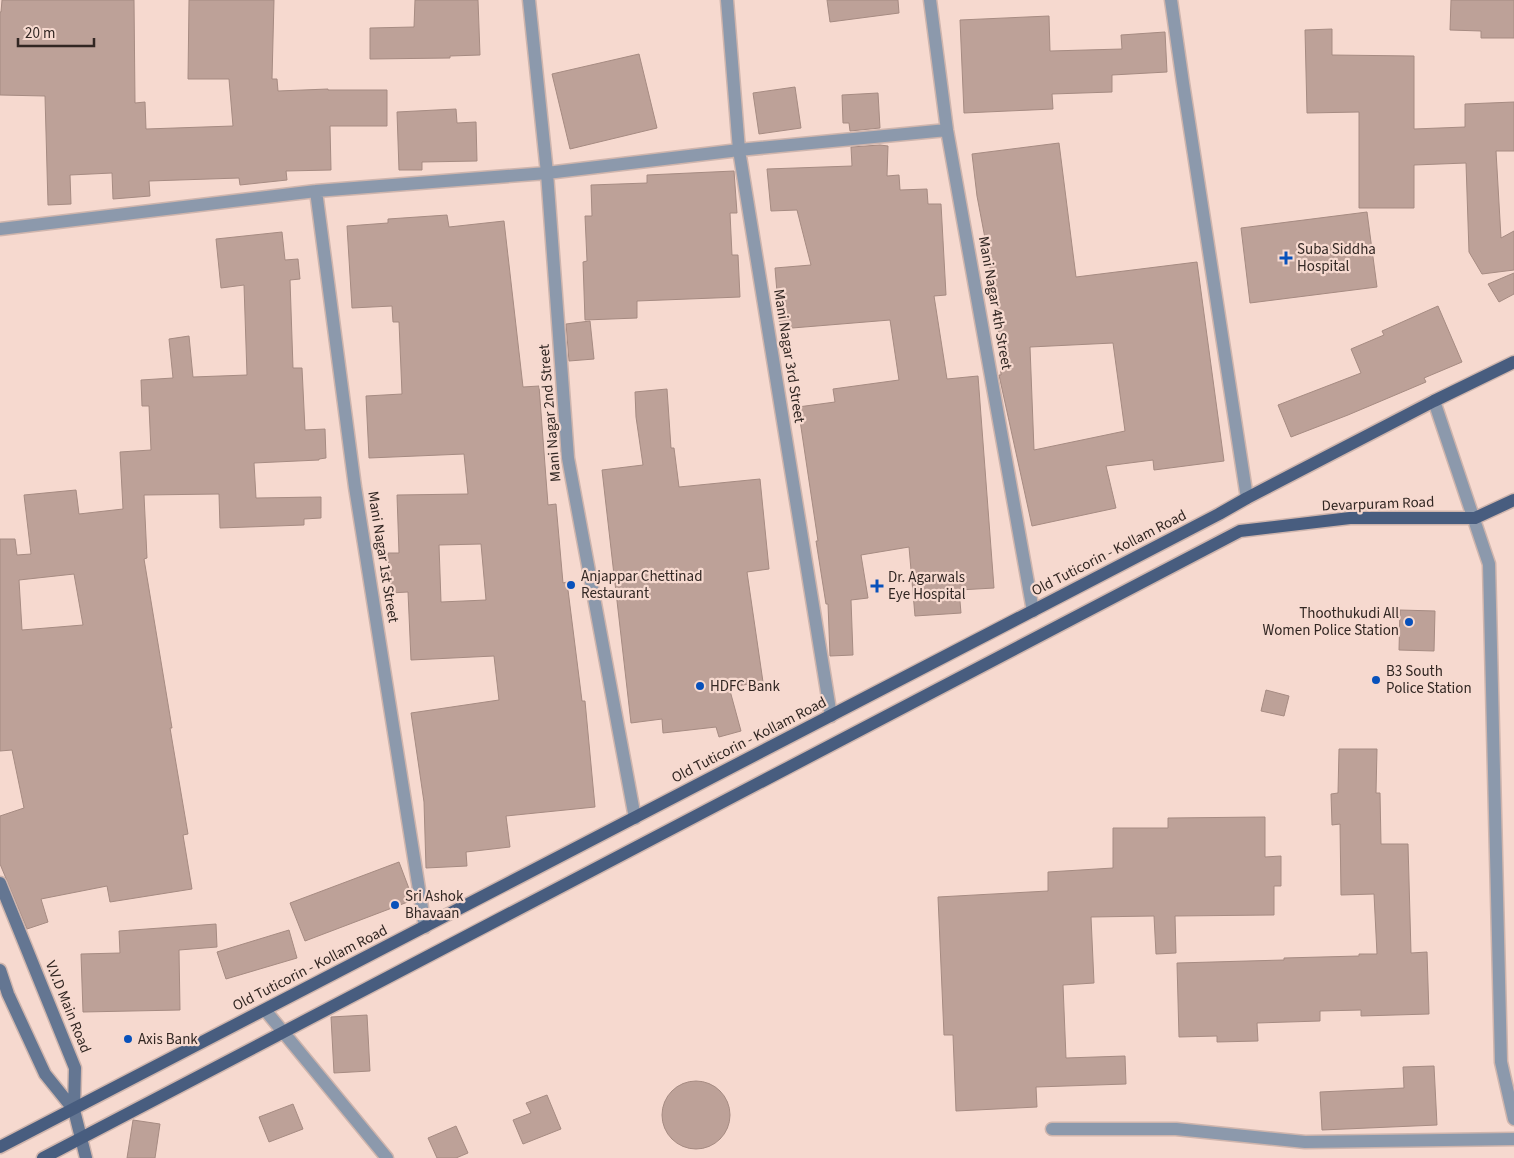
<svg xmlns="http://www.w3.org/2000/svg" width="1514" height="1158" viewBox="0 0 1514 1158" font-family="'Source Sans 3',sans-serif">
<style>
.building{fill:#bda198;stroke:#a68b82;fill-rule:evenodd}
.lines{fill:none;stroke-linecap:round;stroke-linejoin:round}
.minor-casing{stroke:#cfb5ad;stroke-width:15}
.tertiary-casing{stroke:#cfb5ad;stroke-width:15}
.secondary-casing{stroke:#cfb5ad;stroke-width:15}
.primary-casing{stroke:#cfb5ad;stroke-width:15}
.minor{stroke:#8c99ac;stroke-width:12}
.tertiary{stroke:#8c99ac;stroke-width:12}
.secondary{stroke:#647692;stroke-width:12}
.primary{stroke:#485d7f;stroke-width:12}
.poi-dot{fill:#0851bb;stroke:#f6d9cf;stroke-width:2}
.labels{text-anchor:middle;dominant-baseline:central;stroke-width:4.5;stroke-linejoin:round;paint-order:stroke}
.poi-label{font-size:15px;fill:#322723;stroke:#f6d9cf;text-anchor:start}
.street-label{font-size:15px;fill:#322723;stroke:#f6d9cf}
</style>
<rect width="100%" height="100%" fill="#f6d9cf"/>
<path class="building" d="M 2,0 L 134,0 L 135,103 L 145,102 L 146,129 L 233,126 L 229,79 L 188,79 L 189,0 L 274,0 L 272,79 L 277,79 L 278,91 L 328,89 L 328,90 L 387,90 L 387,126 L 330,126 L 331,170 L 286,171 L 287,180 L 240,185 L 239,178 L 149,181 L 150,196 L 113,199 L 112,173 L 70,175 L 71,204 L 48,205 L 45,96 L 0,95 L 0,12 L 1,12 Z
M 415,0 L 478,0 L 480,55 L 450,56 L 450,58 L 370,59 L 370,28 L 414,27 Z
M 827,0 L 898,0 L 899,13 L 830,22 Z
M 1451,0 L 1514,0 L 1514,38 L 1481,38 L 1481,31 L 1450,30 Z
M 1049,16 L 1050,51 L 1122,49 L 1121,35 L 1165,32 L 1167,72 L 1112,75 L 1112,92 L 1052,94 L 1053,109 L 964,113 L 960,20 Z
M 1332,29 L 1332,55 L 1414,56 L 1414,129 L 1465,127 L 1465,104 L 1514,102 L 1514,151 L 1496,151 L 1501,238 L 1514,231 L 1514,270 L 1482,274 L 1469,252 L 1466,163 L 1414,165 L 1414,208 L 1359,208 L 1359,112 L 1307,113 L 1305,30 Z
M 639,54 L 657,128 L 570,149 L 552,74 Z
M 795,87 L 801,128 L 759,134 L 753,93 Z
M 878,93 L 880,128 L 850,131 L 849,123 L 843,123 L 842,95 Z
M 456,109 L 457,123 L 476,122 L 477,161 L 422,162 L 422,170 L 399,170 L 397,112 Z
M 1059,143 L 1076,277 L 1197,262 L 1224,461 L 1154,470 L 1153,460 L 1106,466 L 1116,508 L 1032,526 L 999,375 L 1001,375 L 996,291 L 993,291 L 988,254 L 977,196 L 972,154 ZM 1113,343 L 1125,431 L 1034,450 L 1030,347 Z
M 880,145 L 888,146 L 887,176 L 899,175 L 900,190 L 927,189 L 928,204 L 941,204 L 946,295 L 934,296 L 947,379 L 978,376 L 994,588 L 959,590 L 961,613 L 915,616 L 909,547 L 861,555 L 868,598 L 851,600 L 853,655 L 830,656 L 828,604 L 826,604 L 816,541 L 818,541 L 798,407 L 835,402 L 833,389 L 899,380 L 890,320 L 780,329 L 775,268 L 811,265 L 797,210 L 771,211 L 767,169 L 852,166 L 851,147 Z
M 734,171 L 737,213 L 730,213 L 732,255 L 738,255 L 740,297 L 637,301 L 637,318 L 585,320 L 583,262 L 587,261 L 585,216 L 592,216 L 591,185 L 647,183 L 647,175 Z
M 1367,212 L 1377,287 L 1250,303 L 1241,228 Z
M 447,215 L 449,227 L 504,221 L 523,387 L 539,386 L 548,505 L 556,504 L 563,583 L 567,582 L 582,701 L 585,701 L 595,807 L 506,816 L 510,847 L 466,852 L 467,866 L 426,868 L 424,802 L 411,713 L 499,700 L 494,656 L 411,660 L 408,592 L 390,593 L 388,553 L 399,553 L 397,495 L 468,494 L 464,454 L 369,458 L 366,396 L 402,394 L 399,322 L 393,322 L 392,306 L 352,308 L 347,226 L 388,223 L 388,219 ZM 481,544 L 486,600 L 441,602 L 439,545 Z
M 282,232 L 285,260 L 298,259 L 300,279 L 290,280 L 293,368 L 302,368 L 305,430 L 325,429 L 326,458 L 319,459 L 319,460 L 254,463 L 256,498 L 321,497 L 321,518 L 304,519 L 304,525 L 220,528 L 219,494 L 144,495 L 147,558 L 144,559 L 172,728 L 170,728 L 188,834 L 183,835 L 192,889 L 110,902 L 107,886 L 41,899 L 48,922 L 27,929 L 0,864 L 0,816 L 24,808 L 12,750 L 0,751 L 0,539 L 15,539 L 17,555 L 31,554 L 24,495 L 76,490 L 79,514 L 123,509 L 120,452 L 151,450 L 149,406 L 142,406 L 141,380 L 173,378 L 169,339 L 189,336 L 193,377 L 247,375 L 244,285 L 221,288 L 216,239 ZM 74,574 L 83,625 L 22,630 L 19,580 Z
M 1514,273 L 1514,294 L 1499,302 L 1488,284 Z
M 1438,306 L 1462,362 L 1424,378 L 1426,382 L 1348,415 L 1291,437 L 1278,405 L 1361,373 L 1351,349 L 1384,335 L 1382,331 Z
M 590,321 L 594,359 L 569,361 L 566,324 Z
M 667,389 L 671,448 L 674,448 L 679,487 L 760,479 L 769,569 L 747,572 L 763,682 L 729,687 L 741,731 L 719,737 L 716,727 L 663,733 L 662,719 L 631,723 L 602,470 L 643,465 L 636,417 L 635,392 Z
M 1400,610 L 1435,611 L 1434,651 L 1399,650 Z
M 1266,690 L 1289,696 L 1284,716 L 1261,711 Z
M 1339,749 L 1377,749 L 1376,793 L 1380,793 L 1381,844 L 1408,844 L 1411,953 L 1427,952 L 1429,1014 L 1361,1016 L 1361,1010 L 1320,1011 L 1320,1021 L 1257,1023 L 1258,1041 L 1217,1042 L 1217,1036 L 1179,1037 L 1177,963 L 1284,960 L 1284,958 L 1359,956 L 1359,954 L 1377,954 L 1374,894 L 1341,895 L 1340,824 L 1332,825 L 1331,794 L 1338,793 Z
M 1265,817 L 1265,857 L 1281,856 L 1281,886 L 1274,886 L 1274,915 L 1175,916 L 1176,953 L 1156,954 L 1154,916 L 1091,917 L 1094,983 L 1063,985 L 1066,1058 L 1125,1056 L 1126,1084 L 1036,1087 L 1037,1107 L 956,1111 L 953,1035 L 944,1035 L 938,897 L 1048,891 L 1048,872 L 1113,868 L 1113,828 L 1168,828 L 1168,818 Z
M 399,862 L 411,894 L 413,900 L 305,941 L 290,903 Z
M 216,924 L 217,947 L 179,950 L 180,1010 L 83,1012 L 81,954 L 120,953 L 119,931 Z
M 289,930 L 297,958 L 226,979 L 217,952 Z
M 367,1015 L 370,1071 L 334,1073 L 331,1017 Z
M 1434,1066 L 1437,1125 L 1322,1130 L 1320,1092 L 1404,1088 L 1403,1067 Z
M662 1115a34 34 0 1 1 68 0a34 34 0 1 1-68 0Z
M 547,1095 L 561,1129 L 523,1144 L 513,1120 L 531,1113 L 526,1103 Z
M 293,1104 L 303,1129 L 269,1142 L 259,1117 Z
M 133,1120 L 160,1124 L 155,1158 L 127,1158 Z
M 456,1126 L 468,1153 L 456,1158 L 437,1158 L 428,1138 Z"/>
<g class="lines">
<g class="minor-casing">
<path id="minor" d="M 529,0 L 547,173 L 568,458 L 635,818
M 727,0 L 739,150 L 831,716
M 930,0 L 947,130 L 1033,611
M 1171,0 L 1183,83 L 1247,498
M 316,191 L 355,487 L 425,927
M 0,229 L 316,191 L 547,173 L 739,150 L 947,130
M 265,1010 L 387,1158
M 1052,1129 L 1176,1129 L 1305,1142 L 1514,1139"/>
</g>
<g class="tertiary-casing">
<path id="tertiary" d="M 1434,401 L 1489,564 L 1501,1062 L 1514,1119"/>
</g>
<g class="secondary-casing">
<path id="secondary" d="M 0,883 L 75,1068 L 74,1110 L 86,1158
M 0,970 L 8,994 L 45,1074 L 74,1110"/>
</g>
<g class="primary-casing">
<path id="primary" d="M 0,1147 L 1219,514 L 1247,498 L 1434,401 L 1514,362
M 43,1158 L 1240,531 L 1350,518 L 1475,518 L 1514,500"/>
</g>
<use href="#minor" class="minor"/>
<use href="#tertiary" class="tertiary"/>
<use href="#secondary" class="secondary"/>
<use href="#primary" class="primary"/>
</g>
<g class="poi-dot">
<path d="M1283.5 250.5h5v5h5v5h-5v5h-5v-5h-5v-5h5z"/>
<circle cx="571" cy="585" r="5"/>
<path d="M874.5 578.5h5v5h5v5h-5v5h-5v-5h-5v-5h5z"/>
<circle cx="1409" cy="622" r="5"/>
<circle cx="1376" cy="680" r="5"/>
<circle cx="700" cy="686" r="5"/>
<circle cx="395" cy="905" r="5"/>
<circle cx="128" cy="1039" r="5"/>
</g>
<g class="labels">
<g class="poi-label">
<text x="1297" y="249">Suba Siddha<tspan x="1297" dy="17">Hospital</tspan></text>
<text x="581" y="576">Anjappar Chettinad<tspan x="581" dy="17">Restaurant</tspan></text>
<text x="888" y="577">Dr. Agarwals<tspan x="888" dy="17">Eye Hospital</tspan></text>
<text x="1399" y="613" text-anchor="end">Thoothukudi All<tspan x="1399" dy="17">Women Police Station</tspan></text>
<text x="1386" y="671">B3 South<tspan x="1386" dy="17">Police Station</tspan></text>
<text x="710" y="686">HDFC Bank</text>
<text x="405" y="896">Sri Ashok<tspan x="405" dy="17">Bhavaan</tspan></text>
<text x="138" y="1039">Axis Bank</text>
</g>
<g class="street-label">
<text transform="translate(995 303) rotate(80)">Mani Nagar 4th Street</text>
<text transform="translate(789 356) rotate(81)">Mani Nagar 3rd Street</text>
<text transform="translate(550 413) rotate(-95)">Mani Nagar 2nd Street</text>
<text transform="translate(1378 504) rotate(-2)">Devarpuram Road</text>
<text transform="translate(1109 553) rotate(-27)">Old Tuticorin - Kollam Road</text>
<text transform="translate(383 557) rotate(81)">Mani Nagar 1st Street</text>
<text transform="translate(749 740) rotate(-27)">Old Tuticorin - Kollam Road</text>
<text transform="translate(310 968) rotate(-27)">Old Tuticorin - Kollam Road</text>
<text transform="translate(68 1007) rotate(68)">V.V.D Main Road</text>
</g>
</g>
<path d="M18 38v8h76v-8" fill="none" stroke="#322723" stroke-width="2.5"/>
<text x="25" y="38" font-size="15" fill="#322723" stroke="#f6d9cf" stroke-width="4" paint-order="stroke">20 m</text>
</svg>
